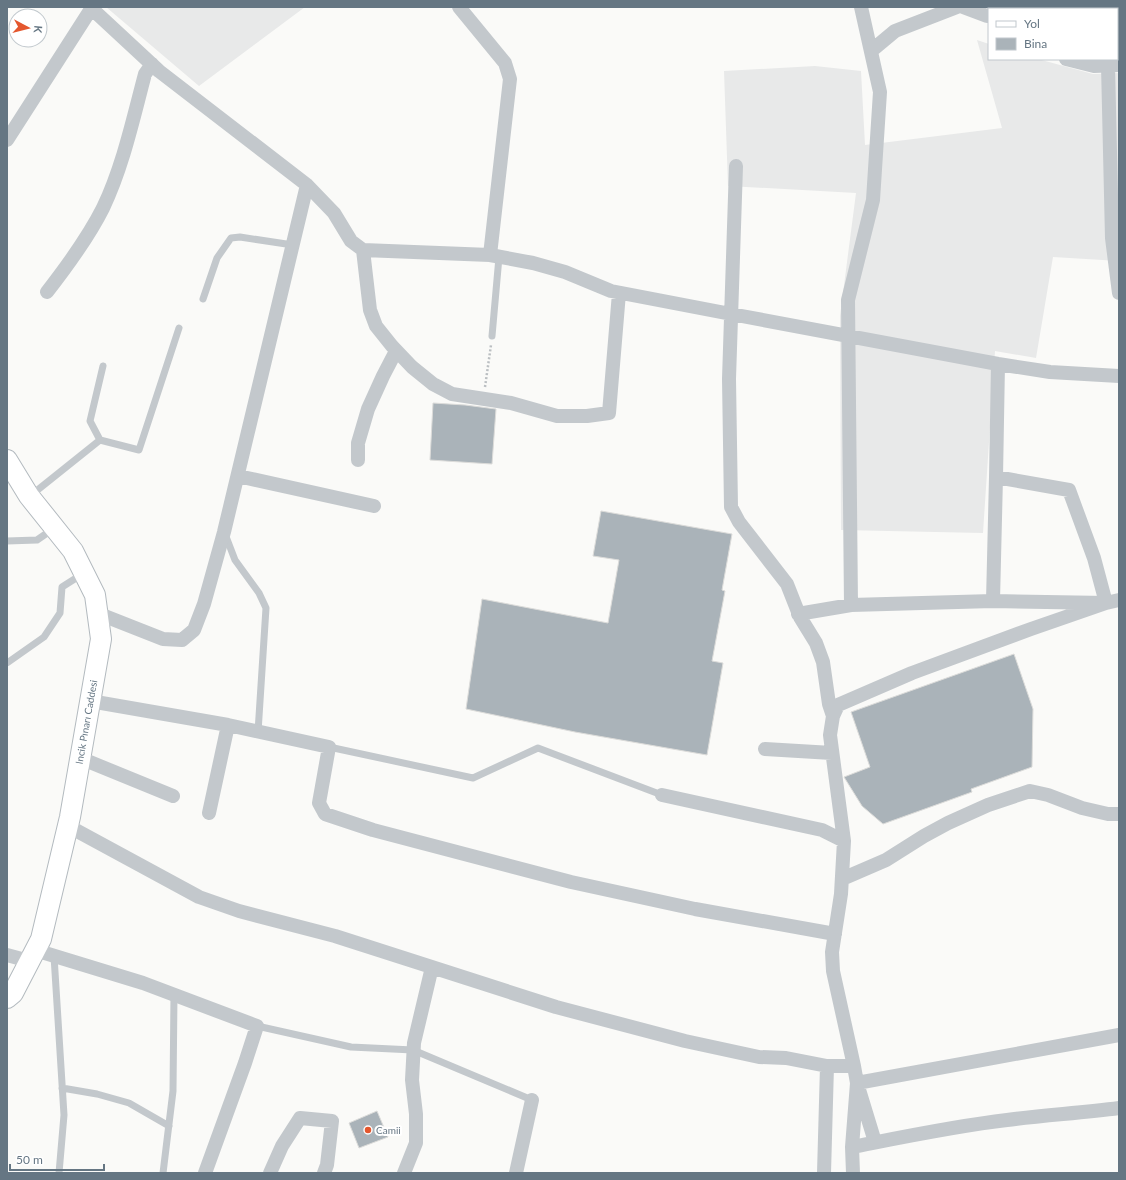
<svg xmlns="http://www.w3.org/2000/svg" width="1126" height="1180" viewBox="0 0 1126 1180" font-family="Lato,sans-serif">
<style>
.built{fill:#e8e9e9}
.building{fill:#aab3b9;stroke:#dcdcda}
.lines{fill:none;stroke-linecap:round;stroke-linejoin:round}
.secondary-casing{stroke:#b3babf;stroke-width:22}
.path{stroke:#bbbfc2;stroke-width:2.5;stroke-dasharray:2 2;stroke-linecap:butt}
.lane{stroke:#c3c8cc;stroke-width:7}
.street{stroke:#c3c8cc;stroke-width:14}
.secondary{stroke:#fff;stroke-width:20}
.poi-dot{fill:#e4572e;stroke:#fff;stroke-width:1.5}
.labels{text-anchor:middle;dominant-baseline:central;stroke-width:4;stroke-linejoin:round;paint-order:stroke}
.street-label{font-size:10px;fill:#657683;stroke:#fff}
.poi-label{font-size:10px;fill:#657683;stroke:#fff;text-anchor:start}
</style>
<rect width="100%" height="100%" fill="#fafaf8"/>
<path class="built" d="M 106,7 L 305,7 L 199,86 Z
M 977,40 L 989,44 L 989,59 L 1038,59 L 1093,74 L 1119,73 L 1119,261 L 1053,257 L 1036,358 L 995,351 L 983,533 L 841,530 L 840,316 L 856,193 L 728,186 L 724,71 L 815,66 L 861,71 L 865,145 L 1002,128 Z"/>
<path class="building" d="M 433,403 L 465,405 L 496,409 L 492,464 L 430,460 Z
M 601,511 L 732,534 L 722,590 L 725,591 L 712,661 L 723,663 L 707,755 L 575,732 L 466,709 L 482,599 L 608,623 L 619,560 L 593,556 Z
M 1014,654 L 1033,709 L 1032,767 L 971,789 L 972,792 L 883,824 L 862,806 L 844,777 L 870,767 L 851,712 Z
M 377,1111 L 388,1137 L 359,1148 L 349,1123 Z"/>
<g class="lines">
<g class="secondary-casing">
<path id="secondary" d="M 7,460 L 29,496 L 73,551 L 95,595 L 101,639 L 70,817 L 41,939 L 13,993 L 7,998"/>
</g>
<path class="path" d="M 485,387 L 491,345"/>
<path class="lane" d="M 203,299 L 217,258 L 231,238 L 240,237 L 293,245
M 492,336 L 499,257
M 100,440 L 90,421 L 103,366
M 30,496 L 100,440 L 139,450 L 179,328
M 225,534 L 235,560 L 259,593 L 266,608 L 258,732
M 7,541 L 37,540 L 53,529
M 7,663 L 44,637 L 60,613 L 62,587 L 84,573
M 329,747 L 473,778 L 538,748 L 662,795
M 54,956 L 64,1115 L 59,1173
M 257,1026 L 351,1047 L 413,1050 L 532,1100
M 62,1088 L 97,1094 L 129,1103 L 169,1126
M 163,1173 L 173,1091 L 174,995"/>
<path class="street" d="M 90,7 L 159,71 L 307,185 L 334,213 L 351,241 L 363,250 L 490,255 L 533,263 L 565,272 L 611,291 L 731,314 L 998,364 L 1050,372 L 1119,376
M 459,7 L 505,63 L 510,79 L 490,255
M 963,7 L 987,16 L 989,15
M 1007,9 L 1013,7
M 871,51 L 895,31 L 957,7
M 1066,59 L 1094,66 L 1119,65
M 1108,65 L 1112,238 L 1119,293
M 7,140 L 91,9
M 736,166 L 729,379 L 731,507 L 739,522 L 787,584 L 800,617 L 816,643 L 823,662 L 829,704 L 833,716
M 363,250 L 370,310 L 376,326 L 392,346 L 412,367 L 433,384 L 452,394 L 511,403 L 557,416 L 587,416 L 609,413 L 619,293
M 47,292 C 68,265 88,238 103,208 C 123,166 133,119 145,74 L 152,64
M 358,460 L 358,443 L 368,409 L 383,376 L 396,351
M 238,476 L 374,506
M 993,601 L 996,477
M 851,605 L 848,300 L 873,200 L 880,92 L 861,7
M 97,613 L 163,639 L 182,640 L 194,630 L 204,604 L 224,532 L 307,185
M 798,614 L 851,605 L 993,601 L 1106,603 L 1094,558 L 1069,490 L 996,477 L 998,364
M 90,701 L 228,725 L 329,747 L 319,803 L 325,814 L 373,830 L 571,882 L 695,909 L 835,934
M 765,749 L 832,753
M 80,758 L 173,796
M 662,795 L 822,830 L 844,841
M 209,813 L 228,725
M 68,826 L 199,897 L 239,911 L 335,936 L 556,1007 L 685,1041 L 759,1057 L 786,1058 L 827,1066 L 854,1066
M 842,879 L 886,860 L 924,836 L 948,823 L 988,805 L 1030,791 L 1048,795 L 1082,808 L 1108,814 L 1119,814
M 35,950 L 143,983 L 257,1026 L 245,1063 L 205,1173
M 7,955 L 29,961
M 875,1142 L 857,1083 L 854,1066 L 833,971 L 832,952 L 841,894 L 844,841 L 830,735 L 833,716 L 838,705 L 912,673 L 1031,629 L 1106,603 L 1119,600
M 852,1147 C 903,1137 955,1126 1007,1120 C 1044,1115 1082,1113 1119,1108
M 270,1173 L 282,1146 L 300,1118 L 332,1121 L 327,1165 L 324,1173
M 404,1173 L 416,1143 L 416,1114 L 412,1080 L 414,1043 L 432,967
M 516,1173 L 532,1100
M 824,1173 L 827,1066
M 853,1173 L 852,1147 L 857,1083 L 1119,1035"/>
<use href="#secondary" class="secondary"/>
</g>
<circle class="poi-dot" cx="368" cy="1130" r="4"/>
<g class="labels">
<g class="street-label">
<text transform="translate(86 722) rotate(-80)">Incik Pınarı Caddesi</text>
</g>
<g class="poi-label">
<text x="376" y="1130">Camii</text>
</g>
</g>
<rect width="1126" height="1180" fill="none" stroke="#657683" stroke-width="16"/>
<rect x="988" y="8" width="130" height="52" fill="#ffffff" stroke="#c1c8cd"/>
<rect x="996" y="21" width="20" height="6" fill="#ffffff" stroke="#c1c8cd"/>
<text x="1024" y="28" font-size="12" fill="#657683">Yol</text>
<rect x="996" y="38" width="20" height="12" fill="#aab3b9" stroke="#c1c8cd"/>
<text x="1024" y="48" font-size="12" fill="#657683">Bina</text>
<g transform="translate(28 28) rotate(97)"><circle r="19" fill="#ffffff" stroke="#c1c8cd"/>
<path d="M0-3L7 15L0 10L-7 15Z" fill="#e4572e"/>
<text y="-6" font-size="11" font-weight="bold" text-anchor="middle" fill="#657683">K</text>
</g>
<path d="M10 1164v6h94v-6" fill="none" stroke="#657683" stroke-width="2"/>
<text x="16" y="1164" font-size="12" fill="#657683" stroke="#ffffff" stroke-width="3" paint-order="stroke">50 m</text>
</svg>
